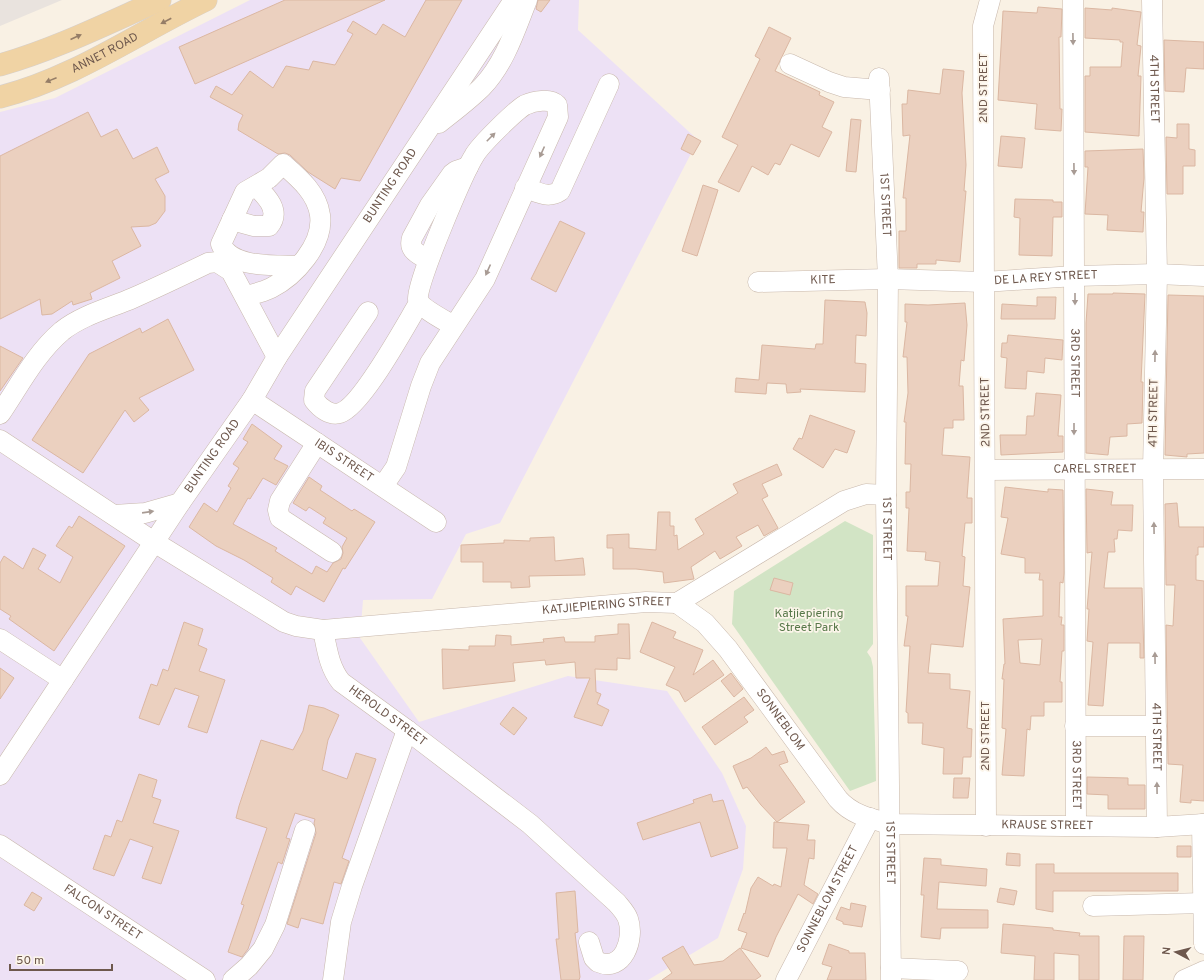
<svg xmlns="http://www.w3.org/2000/svg" width="1204" height="980" viewBox="0 0 1204 980" font-family="Overpass,sans-serif">
<style>
.industrial{fill:#e9e3de}
.education{fill:#ede1f5}
.green{fill:#d2e4c5}
.building{fill:#ebd0bf;stroke:#dbb7a2;fill-rule:evenodd}
.lines{fill:none;stroke-linecap:round;stroke-linejoin:round}
.minor-casing{stroke:#c8b8ac;stroke-width:21}
.major-casing{stroke:#d6d0cd;stroke-width:23}
.minor{stroke:#fff;stroke-width:20}
.major{stroke:#f0d3a4;stroke-width:22}
.oneway{fill:#957d67}
.oneway2{fill:#a89b94}
.labels{text-anchor:middle;dominant-baseline:central;stroke-width:3.5;stroke-linejoin:round;paint-order:stroke}
.street-label{font-size:12px;fill:#6e584d;stroke:#fcf5ea}
.park-label{font-size:12px;fill:#58784a;stroke:#fcf5ea}
</style>
<rect width="100%" height="100%" fill="#f9f1e4"/>
<path class="industrial" d="M 0,0 L 62,0 L 0,26 Z"/>
<path class="education" d="M 250,0 L 579,0 L 578,30 L 698,140 L 500,523 L 466,534 L 432,599 L 363,600 L 360,638 L 419,722 L 568,676 L 667,691 L 722,773 L 746,826 L 743,869 L 718,938 L 648,980 L 0,980 L 0,112 L 55,98 Z"/>
<path class="green" d="M 845,521 L 873,535 L 873,644 L 867,652 L 871,658 L 873,667 L 876,781 L 850,791 L 732,624 L 734,591 Z"/>
<path class="building" d="M 285,0 L 385,0 L 195,84 L 179,47 Z
M 426,0 L 462,0 L 360,181 L 341,178 L 335,189 L 308,172 L 290,155 L 285,153 L 278,154 L 238,130 L 239,123 L 243,115 L 210,97 L 216,86 L 232,95 L 250,71 L 273,88 L 286,66 L 309,70 L 313,61 L 335,65 L 353,34 L 347,31 L 353,21 L 376,35 L 383,24 L 405,37 Z
M 538,0 L 550,0 L 541,12 L 536,9 Z
M 1038,7 L 1062,9 L 1061,37 L 1059,37 L 1060,109 L 1062,109 L 1061,131 L 1035,129 L 1037,104 L 998,100 L 1003,11 L 1037,13 Z
M 1085,8 L 1112,10 L 1112,8 L 1141,12 L 1137,45 L 1141,46 L 1138,76 L 1141,76 L 1139,136 L 1085,132 L 1085,76 L 1090,76 L 1090,67 L 1121,67 L 1123,42 L 1120,42 L 1120,40 L 1085,38 Z
M 769,27 L 791,38 L 775,71 L 820,92 L 819,95 L 834,102 L 822,127 L 832,132 L 819,157 L 791,144 L 780,165 L 775,163 L 768,175 L 752,166 L 739,192 L 718,182 L 738,145 L 722,137 L 760,59 L 755,56 Z
M 1164,40 L 1204,42 L 1204,69 L 1186,68 L 1184,92 L 1165,91 Z
M 943,69 L 964,71 L 962,93 L 966,165 L 964,191 L 966,191 L 960,262 L 936,260 L 936,264 L 917,264 L 917,268 L 899,268 L 899,231 L 906,231 L 906,198 L 903,198 L 910,135 L 903,136 L 902,104 L 907,104 L 908,90 L 940,94 Z
M 88,112 L 101,137 L 117,129 L 133,159 L 157,147 L 169,172 L 155,179 L 165,196 L 165,211 L 156,223 L 149,226 L 131,227 L 141,246 L 112,261 L 120,278 L 90,293 L 92,299 L 73,305 L 72,301 L 52,314 L 42,315 L 40,299 L 0,319 L 0,156 Z
M 851,119 L 861,120 L 856,172 L 846,171 Z
M 1177,124 L 1189,124 L 1189,149 L 1195,150 L 1195,166 L 1183,166 L 1183,194 L 1167,194 L 1166,137 L 1177,138 Z
M 688,134 L 701,141 L 693,155 L 681,149 Z
M 1001,136 L 1025,138 L 1022,168 L 998,166 Z
M 1143,149 L 1144,178 L 1141,212 L 1144,212 L 1143,232 L 1107,230 L 1108,215 L 1085,214 L 1088,167 L 1085,167 L 1085,151 Z
M 703,185 L 718,190 L 697,256 L 682,251 Z
M 1015,199 L 1053,200 L 1053,202 L 1062,202 L 1062,217 L 1053,217 L 1052,256 L 1019,255 L 1020,218 L 1014,217 Z
M 560,221 L 585,233 L 556,292 L 531,279 Z
M 1113,293 L 1145,294 L 1141,382 L 1143,382 L 1142,423 L 1127,424 L 1127,436 L 1110,437 L 1108,455 L 1086,453 L 1086,323 L 1088,294 L 1113,294 Z
M 1168,295 L 1204,296 L 1204,453 L 1187,454 L 1187,457 L 1165,455 Z
M 1037,297 L 1056,297 L 1055,319 L 1001,319 L 1002,304 L 1037,306 Z
M 825,300 L 865,302 L 867,313 L 866,336 L 856,335 L 855,363 L 866,364 L 865,392 L 800,389 L 801,392 L 787,393 L 786,384 L 767,383 L 766,394 L 735,392 L 736,378 L 759,380 L 762,345 L 815,349 L 816,344 L 823,344 Z
M 965,303 L 967,325 L 964,361 L 961,360 L 959,386 L 963,386 L 964,420 L 953,420 L 953,428 L 944,428 L 942,455 L 970,457 L 967,498 L 972,498 L 972,523 L 965,523 L 962,556 L 965,557 L 963,586 L 970,587 L 963,647 L 931,644 L 928,673 L 950,674 L 950,689 L 970,691 L 967,728 L 972,729 L 971,757 L 963,757 L 962,774 L 943,774 L 944,748 L 922,744 L 923,723 L 908,723 L 908,713 L 906,712 L 910,646 L 904,646 L 908,616 L 906,616 L 906,586 L 938,586 L 940,562 L 925,560 L 926,552 L 907,551 L 909,508 L 906,508 L 906,492 L 910,492 L 911,464 L 905,464 L 906,422 L 904,422 L 908,393 L 907,357 L 903,357 L 907,322 L 905,322 L 905,304 L 928,305 Z
M 168,319 L 194,370 L 139,398 L 149,410 L 134,422 L 125,410 L 83,473 L 32,440 L 89,354 L 140,328 L 142,333 Z
M 1008,335 L 1063,340 L 1062,360 L 1045,358 L 1044,373 L 1027,371 L 1026,389 L 1005,388 L 1007,358 L 1001,357 L 1002,343 L 1007,343 Z
M 0,346 L 23,358 L 0,391 Z
M 1036,393 L 1061,395 L 1058,436 L 1063,436 L 1063,452 L 1001,455 L 1000,435 L 1026,435 L 1027,416 L 1034,416 Z
M 810,415 L 855,431 L 847,453 L 835,449 L 823,468 L 793,449 L 799,438 L 802,439 Z
M 252,424 L 282,446 L 274,459 L 288,466 L 276,485 L 263,478 L 250,499 L 248,498 L 233,524 L 277,548 L 275,551 L 312,574 L 316,566 L 327,572 L 333,563 L 341,559 L 343,553 L 342,547 L 347,538 L 323,523 L 326,518 L 309,507 L 306,511 L 293,503 L 309,477 L 322,486 L 320,490 L 352,511 L 354,509 L 375,522 L 345,569 L 343,568 L 324,602 L 296,586 L 291,595 L 271,582 L 273,578 L 244,560 L 216,546 L 189,527 L 204,503 L 217,512 L 231,488 L 228,486 L 239,468 L 233,464 L 248,442 L 243,439 Z
M 777,464 L 782,475 L 762,484 L 768,496 L 762,499 L 778,528 L 764,536 L 758,525 L 736,537 L 742,546 L 720,559 L 715,551 L 691,567 L 694,579 L 664,583 L 663,572 L 636,569 L 613,569 L 613,548 L 607,548 L 607,535 L 629,534 L 629,548 L 656,550 L 658,512 L 670,512 L 670,526 L 674,526 L 674,536 L 677,535 L 678,550 L 704,534 L 695,519 L 738,493 L 733,484 Z
M 1005,487 L 1048,492 L 1048,489 L 1063,490 L 1064,573 L 1063,583 L 1060,582 L 1059,617 L 1062,617 L 1061,625 L 1064,625 L 1064,651 L 1062,651 L 1060,682 L 1062,682 L 1062,702 L 1044,702 L 1044,716 L 1031,716 L 1030,730 L 1027,729 L 1024,776 L 1002,775 L 1006,729 L 1002,728 L 1004,679 L 1002,679 L 1004,664 L 1005,664 L 1003,619 L 1043,616 L 1043,580 L 1039,580 L 1040,573 L 1025,573 L 1025,558 L 1001,554 L 1008,518 L 1001,517 ZM 1042,639 L 1040,665 L 1020,663 L 1018,640 Z
M 1086,489 L 1113,492 L 1111,505 L 1133,505 L 1132,531 L 1118,530 L 1117,539 L 1114,539 L 1115,552 L 1108,552 L 1104,588 L 1142,588 L 1144,658 L 1140,658 L 1140,643 L 1108,643 L 1103,706 L 1088,705 L 1093,642 L 1087,641 L 1089,609 L 1087,609 L 1092,552 L 1087,553 Z
M 1177,503 L 1179,527 L 1204,527 L 1204,547 L 1198,547 L 1198,555 L 1196,555 L 1196,580 L 1204,581 L 1204,801 L 1191,800 L 1191,803 L 1180,802 L 1183,765 L 1168,764 L 1166,625 L 1173,626 L 1175,585 L 1166,585 L 1165,504 Z
M 79,516 L 125,546 L 54,651 L 9,619 L 11,616 L 0,609 L 0,563 L 4,556 L 23,569 L 33,548 L 46,555 L 38,569 L 60,583 L 73,557 L 56,546 L 69,526 L 72,528 Z
M 554,537 L 555,561 L 583,558 L 585,575 L 529,576 L 530,587 L 511,588 L 511,582 L 483,582 L 483,562 L 461,562 L 461,545 L 504,543 L 504,540 L 530,541 L 530,538 Z
M 774,578 L 793,583 L 790,595 L 770,590 Z
M 184,622 L 203,629 L 198,645 L 207,649 L 199,671 L 225,680 L 207,733 L 188,727 L 199,696 L 175,688 L 159,725 L 139,718 L 151,684 L 157,686 L 163,669 L 168,671 Z
M 652,622 L 676,632 L 673,638 L 703,650 L 693,675 L 713,660 L 724,675 L 685,702 L 679,691 L 666,685 L 675,667 L 640,652 Z
M 618,624 L 629,624 L 630,659 L 617,658 L 617,670 L 595,669 L 596,692 L 601,694 L 597,704 L 609,710 L 602,726 L 574,717 L 590,678 L 576,678 L 575,662 L 546,665 L 545,660 L 513,663 L 515,681 L 443,689 L 442,649 L 469,650 L 469,646 L 495,646 L 496,635 L 511,636 L 511,645 L 544,642 L 543,639 L 564,637 L 565,642 L 595,642 L 595,636 L 618,634 Z
M 0,668 L 14,678 L 0,699 Z
M 731,673 L 743,689 L 734,697 L 721,681 Z
M 744,697 L 754,710 L 744,717 L 748,722 L 715,745 L 702,727 Z
M 309,705 L 324,708 L 339,715 L 328,740 L 322,770 L 347,779 L 356,753 L 376,759 L 342,858 L 349,861 L 341,884 L 334,882 L 323,924 L 301,918 L 298,928 L 287,924 L 316,833 L 314,823 L 315,819 L 295,813 L 286,838 L 290,839 L 282,864 L 278,862 L 248,949 L 242,957 L 228,952 L 244,905 L 241,904 L 267,828 L 236,818 L 239,806 L 261,740 L 293,750 L 303,731 Z
M 513,707 L 527,718 L 514,735 L 500,724 Z
M 766,747 L 772,755 L 784,751 L 788,762 L 779,765 L 805,802 L 777,822 L 761,805 L 747,787 L 743,789 L 733,766 L 751,758 Z
M 139,774 L 157,780 L 152,797 L 161,800 L 153,823 L 179,831 L 161,884 L 142,878 L 153,847 L 130,839 L 114,876 L 93,869 L 105,835 L 111,837 L 117,820 L 122,822 Z
M 1087,777 L 1128,778 L 1128,785 L 1145,785 L 1145,809 L 1108,809 L 1108,795 L 1087,794 Z
M 954,778 L 970,778 L 968,798 L 953,798 Z
M 711,794 L 713,802 L 723,800 L 738,848 L 711,857 L 700,822 L 643,840 L 637,823 L 694,803 L 693,800 Z
M 774,822 L 809,825 L 807,840 L 815,840 L 814,859 L 809,858 L 804,885 L 818,894 L 813,904 L 798,894 L 776,937 L 768,957 L 741,948 L 747,933 L 738,930 L 744,913 L 745,914 L 751,888 L 758,877 L 773,886 L 774,884 L 781,887 L 787,848 L 773,848 Z
M 1177,846 L 1191,846 L 1191,857 L 1177,857 Z
M 1007,853 L 1020,854 L 1020,866 L 1006,865 Z
M 924,858 L 941,859 L 941,865 L 987,869 L 986,886 L 939,882 L 937,909 L 988,910 L 988,928 L 941,928 L 940,939 L 921,937 L 924,895 L 921,895 Z
M 1036,864 L 1054,864 L 1054,873 L 1178,873 L 1178,891 L 1053,891 L 1053,912 L 1036,909 Z
M 1000,888 L 1017,891 L 1014,905 L 997,902 Z
M 575,891 L 578,932 L 575,933 L 580,977 L 579,980 L 561,980 L 556,939 L 559,939 L 556,893 Z
M 32,892 L 42,898 L 34,911 L 24,905 Z
M 851,903 L 866,906 L 862,927 L 843,924 L 843,922 L 836,919 L 841,907 L 850,910 Z
M 1003,924 L 1053,928 L 1053,930 L 1080,933 L 1079,936 L 1099,936 L 1099,980 L 1079,980 L 1079,955 L 1054,953 L 1054,980 L 1034,980 L 1035,956 L 1001,953 Z
M 1124,936 L 1144,936 L 1143,980 L 1123,980 Z
M 829,944 L 849,951 L 849,953 L 865,953 L 866,980 L 827,980 L 832,967 L 822,964 Z
M 683,946 L 694,965 L 723,961 L 740,948 L 761,976 L 755,980 L 662,980 L 672,973 L 662,958 Z"/>
<g class="lines">
<g class="minor-casing">
<g id="minor">
<path id="s1" d="M 1073,0 L 1076,825"/>
<path id="s2" d="M 1152,0 L 1157,274 L 1153,470 L 1157,827"/>
<path d="M 790,64 L 829,82 L 844,87 L 880,90"/>
<path id="s3" d="M 879,78 L 888,279 L 886,495 L 891,980"/>
<path d="M 439,123 C 454,111 469,100 482,87 C 505,63 515,30 527,0"/>
<path d="M 525,188 C 538,192 548,199 560,191 L 609,84"/>
<path d="M 232,220 L 254,226 L 269,226 C 281,211 267,197 256,186"/>
<path d="M 428,260 C 419,254 408,251 412,238 L 430,205 L 452,174 L 456,171 L 468,167"/>
<path id="s4" d="M 758,282 L 888,279 L 984,282 L 1075,276 L 1157,274 L 1204,276"/>
<path d="M 245,296 C 254,294 263,292 271,288 C 295,276 324,244 320,215 C 317,193 299,178 283,164 L 269,178 L 245,192 L 221,244 C 231,269 277,265 299,266"/>
<path d="M 368,312 L 315,391 L 314,400 C 320,408 330,416 340,413 C 362,406 405,326 419,303"/>
<path id="s5" d="M 252,400 L 436,522"/>
<path d="M 0,414 C 19,386 36,353 62,331 C 82,315 110,308 133,298 C 158,287 183,275 208,263 L 217,262 L 231,271 L 277,357"/>
<path id="s6" d="M 0,440 L 154,542 L 284,622 L 296,626 L 323,630 L 646,602 L 677,603 L 844,501 L 866,494 L 886,495"/>
<path d="M 317,443 L 280,501 L 278,510 L 280,518 L 332,552"/>
<path id="s7" d="M 986,470 L 1204,469"/>
<path d="M 383,486 L 396,467 L 421,386 L 430,363 L 485,279 L 558,117 L 557,105 C 550,98 534,101 525,105 C 515,111 480,145 474,156 C 464,172 415,286 418,299 C 420,308 446,321 454,326"/>
<path d="M 114,515 L 145,513 L 180,503"/>
<path id="s8" d="M 677,603 L 705,623 L 728,649 L 838,799 C 852,815 871,819 891,824 L 1157,827 L 1204,824"/>
<path id="s9" d="M 323,630 C 327,649 329,667 341,682 L 407,730 L 530,824 L 617,903 C 621,908 626,913 628,919 C 635,939 623,973 598,962 L 594,958 L 589,942"/>
<path d="M 0,639 L 63,680"/>
<path d="M 1075,726 L 1156,726"/>
<path id="s10" d="M 0,775 L 180,503 L 252,400 L 277,357 L 514,0"/>
<path d="M 1202,824 L 1204,944"/>
<path d="M 986,826 L 983,26 L 990,0"/>
<path id="s11" d="M 0,845 L 205,980"/>
<path d="M 1093,906 L 1203,903"/>
<path d="M 891,968 L 958,971"/>
<path d="M 233,980 L 249,966 L 263,949 L 275,925 L 305,830"/>
<path d="M 333,980 L 341,922 L 352,886 L 407,730"/>
<path id="s12" d="M 786,980 L 870,818"/>
<path d="M 1184,980 L 1204,971"/>
</g>
</g>
<g class="major-casing">
<g id="major">
<path d="M 0,65 C 56,49 108,23 160,0"/>
<path id="s13" d="M 0,97 C 75,78 137,33 206,0"/>
</g>
</g>
<use href="#minor" class="minor"/>
<use href="#major" class="major"/>
</g>
<defs><path id="oneway-solid" d="M-6-.8H1V-3.2L6.5 0L1 3.2V.8H-6Z"/></defs>
<g class="oneway">
<use href="#oneway-solid" transform="translate(166 21) rotate(152)"/>
<use href="#oneway-solid" transform="translate(76 37) rotate(-24)"/>
<use href="#oneway-solid" transform="translate(51 80) rotate(158)"/>
</g>
<g class="oneway2">
<use href="#oneway-solid" transform="translate(1073 39) rotate(89)"/>
<use href="#oneway-solid" transform="translate(491 137) rotate(-45)"/>
<use href="#oneway-solid" transform="translate(542 152) rotate(114)"/>
<use href="#oneway-solid" transform="translate(1074 169) rotate(89)"/>
<use href="#oneway-solid" transform="translate(488 270) rotate(114)"/>
<use href="#oneway-solid" transform="translate(1075 299) rotate(90)"/>
<use href="#oneway-solid" transform="translate(1155 356) rotate(-89)"/>
<use href="#oneway-solid" transform="translate(1074 429) rotate(90)"/>
<use href="#oneway-solid" transform="translate(148 512) rotate(-8)"/>
<use href="#oneway-solid" transform="translate(1154 528) rotate(-91)"/>
<use href="#oneway-solid" transform="translate(1155 658) rotate(-91)"/>
<use href="#oneway-solid" transform="translate(1157 788) rotate(-91)"/>
</g>
<g class="labels">
<g class="street-label">
<text stroke="none"><textPath href="#s13" startOffset="114">ANNET ROAD</textPath></text>
<text transform="translate(984 88) rotate(-90)">2ND STREET</text>
<text stroke="none"><textPath href="#s2" startOffset="89">4TH STREET</textPath></text>
<text stroke="none"><textPath href="#s10" startOffset="707">BUNTING ROAD</textPath></text>
<text stroke="none"><textPath href="#s3" startOffset="127">1ST STREET</textPath></text>
<text stroke="none"><textPath href="#s4" startOffset="288">DE LA REY STREET</textPath></text>
<text stroke="none"><textPath href="#s4" startOffset="65">KITE</textPath></text>
<text stroke="none"><textPath href="#s1" startOffset="363">3RD STREET</textPath></text>
<text transform="translate(986 412) rotate(-91)">2ND STREET</text>
<text transform="translate(1154 413) rotate(-89)">4TH STREET</text>
<text stroke="none"><textPath href="#s10" startOffset="383">BUNTING ROAD</textPath></text>
<text stroke="none"><textPath href="#s5" startOffset="110">IBIS STREET</textPath></text>
<text stroke="none"><textPath href="#s7" startOffset="109">CAREL STREET</textPath></text>
<text stroke="none"><textPath href="#s3" startOffset="451">1ST STREET</textPath></text>
<text stroke="none"><textPath href="#s6" startOffset="662">KATJIEPIERING STREET</textPath></text>
<text stroke="none"><textPath href="#s9" startOffset="113">HEROLD STREET</textPath></text>
<text stroke="none"><textPath href="#s8" startOffset="157">SONNEBLOM</textPath></text>
<text transform="translate(986 736) rotate(-90)">2ND STREET</text>
<text stroke="none"><textPath href="#s2" startOffset="737">4TH STREET</textPath></text>
<text stroke="none"><textPath href="#s1" startOffset="775">3RD STREET</textPath></text>
<text stroke="none"><textPath href="#s8" startOffset="471">KRAUSE STREET</textPath></text>
<text stroke="none"><textPath href="#s3" startOffset="775">1ST STREET</textPath></text>
<text stroke="none"><textPath href="#s12" startOffset="91">SONNEBLOM STREET</textPath></text>
<text stroke="none"><textPath href="#s11" startOffset="123">FALCON STREET</textPath></text>
</g>
<g class="park-label">
<text x="809" y="614">Katjiepiering<tspan x="809" dy="14">Street Park</tspan></text>
</g>
</g>
<g transform="translate(1176 952) rotate(277)" stroke="#fcf5ea" stroke-width="3" paint-order="stroke">
<path d="M0-3L7 15L0 10L-7 15Z" fill="#6e584d"/>
<text y="-6" font-size="11" font-weight="bold" text-anchor="middle" fill="#6e584d">N</text>
</g>
<path d="M10 964v6h102v-6" fill="none" stroke="#6e584d" stroke-width="2"/>
<text x="16" y="964" font-size="12" fill="#6e584d" stroke="#fcf5ea" stroke-width="3" paint-order="stroke">50 m</text>
</svg>
